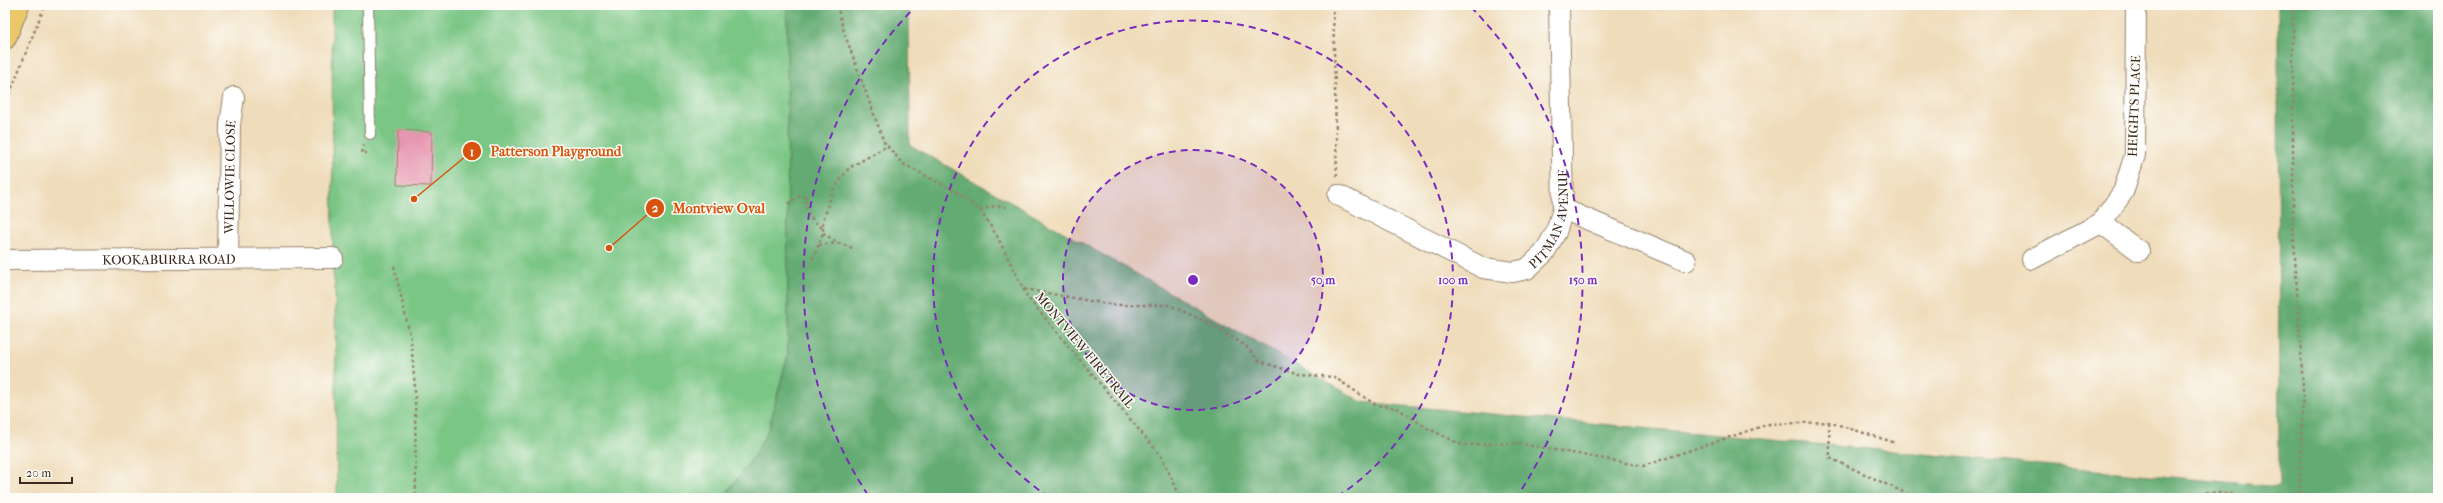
<svg xmlns="http://www.w3.org/2000/svg" width="2443" height="503" viewBox="0 0 2443 503" font-family="'IM FELL French Canon',serif">
<style>
.green{fill:#7ac685;stroke:#5a7852}
.forest{fill:#63ab72;stroke:#4f6a48}
.building{fill:#e696b1}
.lines{fill:none;stroke-linecap:round;stroke-linejoin:round}
.lane-casing{stroke:#95836c;stroke-width:12}
.street-casing{stroke:#95836c;stroke-width:22}
.primary-casing{stroke:#95836c;stroke-width:24}
.path{stroke:#95836c;stroke-width:2.5;stroke-dasharray:3 3;stroke-linecap:butt}
.lane{stroke:#fff;stroke-width:10}
.street{stroke:#fff;stroke-width:20}
.primary{stroke:#eac769;stroke-width:22}
.ring{fill:none;stroke:#7b2cbf;stroke-width:2;stroke-dasharray:7 5}
.labels{text-anchor:middle;dominant-baseline:central;stroke-width:3;stroke-linejoin:round;paint-order:stroke}
.street-label{font-size:13px;fill:#3b2a1e;stroke:#fdfcf7}
.centre{fill:#7b2cbf;stroke:#fdfcf7;stroke-width:2}
.ring-label{font-size:12px;text-anchor:middle;font-weight:bold;fill:#7b2cbf;stroke:#fdfcf7;stroke-width:3;stroke-linejoin:round;paint-order:stroke}
.leader{fill:none;stroke:#d7540e;stroke-width:1.5}
.callout-dot{fill:#d7540e;stroke:#fdfcf7;stroke-width:1.5}
.mark-label{font-size:12px;text-anchor:middle;font-weight:bold;fill:#fff}
.callout-label{font-size:14px;text-anchor:middle;font-weight:bold;fill:#d7540e;stroke:#fdfcf7;stroke-width:3;stroke-linejoin:round;paint-order:stroke}
</style>
<rect width="100%" height="100%" fill="#fdfcf7"/>
<filter id="ink" filterUnits="userSpaceOnUse"><feTurbulence type="fractalNoise" baseFrequency=".025" numOctaves="2"/><feDisplacementMap in="SourceGraphic" scale="8" xChannelSelector="R" yChannelSelector="G"/><feConvolveMatrix kernelMatrix="1 2 1 2 8 2 1 2 1" color-interpolation-filters="sRGB"/></filter>
<filter id="wash" filterUnits="userSpaceOnUse"><feTurbulence type="fractalNoise" baseFrequency=".012" numOctaves="4" result="noise"/><feDisplacementMap in="SourceGraphic" scale="16" xChannelSelector="R" yChannelSelector="G"/><feGaussianBlur stdDeviation="0.9" result="paint"/><feColorMatrix in="noise" values="0 0 0 0 0 0 0 0 0 0 0 0 0 0 0 0 0 1.4 0 .05"/><feComposite in="paint" operator="in"/></filter>
<g filter="url(#wash)">
<rect width="100%" height="100%" fill="#efdcba"/>
<path class="green" d="M 332,5 L 787,5 L 788,354 L 769,428 L 754,456 L 723,498 L 337,498 L 335,286 L 333,273 Z"/>
<path class="forest" d="M 787,5 L 909,5 L 910,145 L 1362,402 L 2279,487 L 2278,5 L 2438,5 L 2438,498 L 723,498 L 754,456 L 769,428 L 788,354 Z"/>
<g id="blocks">
<path class="building" d="M 398,130 L 432,132 L 431,186 L 397,185 Z"/>
</g>
</g>
<g filter="url(#ink)">
<use href="#blocks" fill-opacity="0" stroke="#95836c" stroke-width="1"/>
<g class="lines">
<g class="lane-casing">
<path id="lane" d="M 368,5 L 370,134"/>
</g>
<g class="street-casing">
<g id="street">
<path d="M 2136,5 L 2135,155 L 2123,192 L 2101,223 L 2139,251"/>
<path id="s1" d="M 1338,195 L 1483,268 L 1513,272 L 1527,269 L 1544,253 L 1556,232 L 1563,209 L 1559,5"/>
<path d="M 1563,209 L 1686,261"/>
<path id="s2" d="M 228,258 L 230,125 L 234,97"/>
<path d="M 2032,259 L 2101,223"/>
<path id="s3" d="M 5,260 L 333,258"/>
</g>
</g>
<g class="primary-casing">
<path id="primary" d="M 5,38 L 18,5"/>
</g>
<path class="path" d="M 837,5 L 844,32 L 884,142 L 903,164 L 957,192 L 980,210 L 997,236 L 1028,298 L 1161,456 L 1181,498
M 1333,5 L 1337,178
M 2293,5 L 2293,224 L 2303,388 L 2299,498
M 5,105 L 45,5
M 364,144 L 362,153 L 367,153
M 788,204 L 799,196 L 806,197 C 805,212 811,219 822,228
M 980,210 L 994,206 L 1008,207
M 823,233 L 838,243 L 855,249
M 819,245 L 838,243
M 813,259 L 823,233 L 823,221 L 833,190 L 849,168 L 887,146
M 394,266 L 411,339 L 415,388 L 416,498
M 1024,289 L 1113,305 L 1169,305 L 1209,323 L 1246,346 L 1259,361 L 1299,374 L 1334,377 L 1376,405 L 1397,408 L 1427,428 L 1462,445 L 1517,443 L 1643,466 L 1769,424 L 1829,422 L 1896,443
M 1829,422 L 1830,458 L 1916,498
M 2196,498 L 2203,492 L 2233,494 L 2244,498"/>
<use href="#lane" class="lane"/>
<use href="#street" class="street"/>
<use href="#primary" class="primary"/>
</g>
</g>
<circle cx="1193" cy="280" r="130" fill="#7b2cbf" fill-opacity=".12"/>
<g class="ring">
<circle cx="1193" cy="280" r="130"/>
<path d="M1049 497A260 260 0 1 1 1337 497"/>
<path d="M868 495A390 390 0 0 1 915 7M1471 7A390 390 0 0 1 1518 495"/>
</g>
<g class="labels">
<g class="street-label">
<text transform="translate(2134 106) rotate(-88)">HEIGHTS PLACE</text>
<text stroke="none"><textPath href="#s2" startOffset="81">WILLOWIE CLOSE</textPath></text>
<text stroke="none"><textPath href="#s1" startOffset="265">PITMAN AVENUE</textPath></text>
<text stroke="none"><textPath href="#s3" startOffset="164">KOOKABURRA ROAD</textPath></text>
<text transform="translate(1085 350) rotate(50)">MONTVIEW FIRETRAIL</text>
</g>
</g>
<circle cx="1193" cy="280" r="6" class="centre"/>
<g class="ring-label">
<text x="1323" y="284">50 m</text>
<text x="1453" y="284">100 m</text>
<text x="1583" y="284">150 m</text>
</g>
<path class="leader" d="M414 199L472 151M609 248L655 208"/>
<g class="callout-dot">
<circle cx="414" cy="199" r="4"/>
<circle cx="609" cy="248" r="4"/>
<circle cx="472" cy="151" r="10"/>
<circle cx="655" cy="208" r="10"/>
</g>
<g class="mark-label">
<text x="472" y="156">1</text>
<text x="655" y="212">2</text>
</g>
<g class="callout-label">
<text x="556" y="156">Patterson Playground</text>
<text x="719" y="213">Montview Oval</text>
</g>
<rect width="2443" height="503" fill="none" stroke="#fdfcf7" stroke-width="20"/>
<path d="M20 477v6h52v-6" fill="none" stroke="#3b2a1e" stroke-width="2"/>
<text x="26" y="477" font-size="12" fill="#3b2a1e" stroke="#fdfcf7" stroke-width="3" paint-order="stroke">20 m</text>
</svg>
